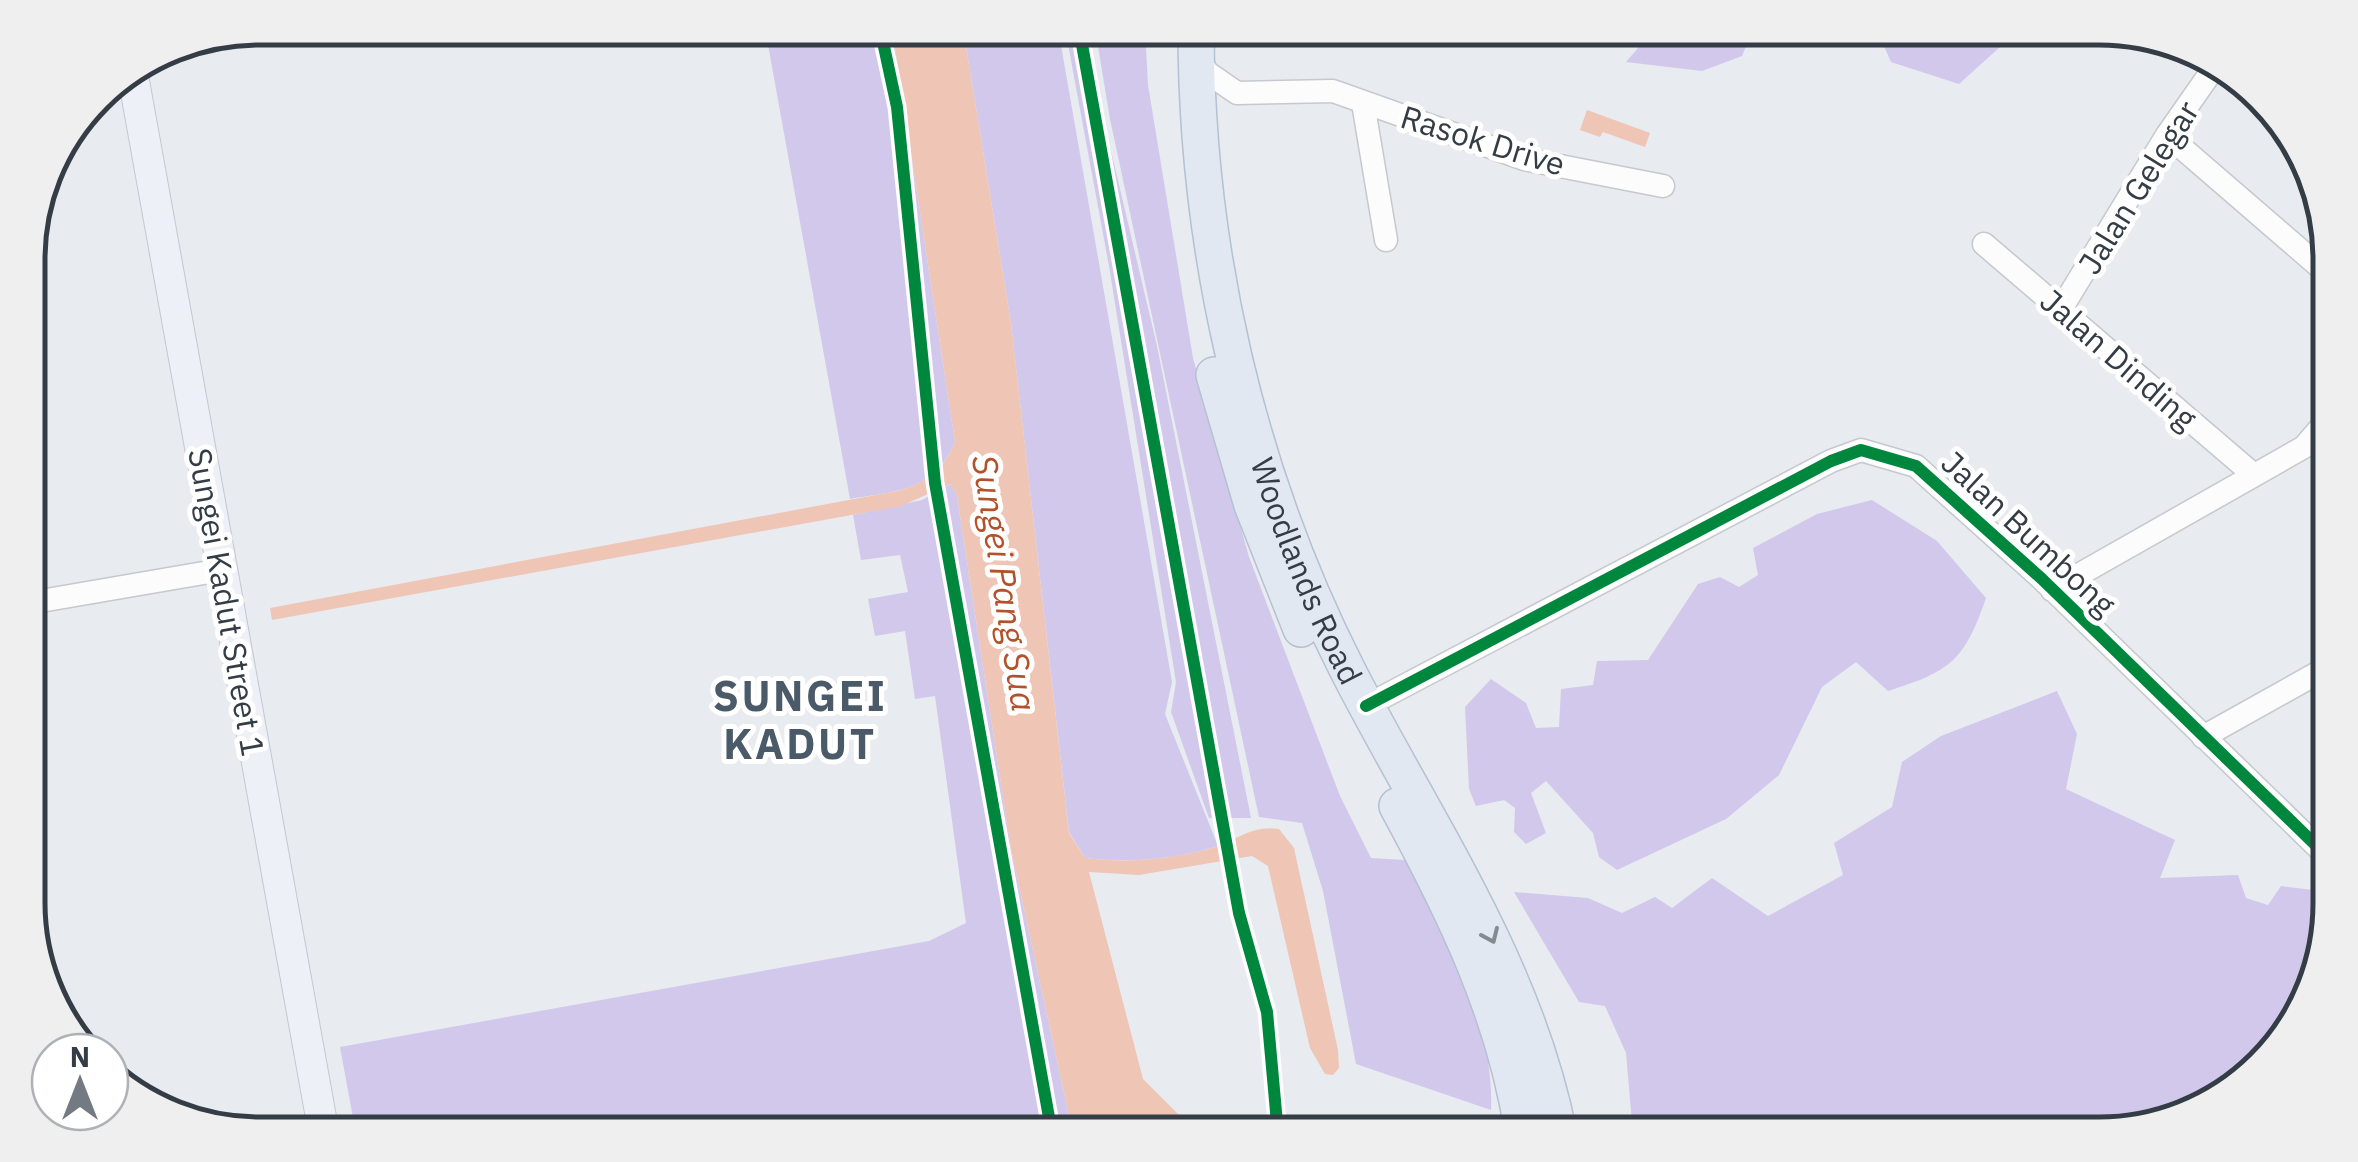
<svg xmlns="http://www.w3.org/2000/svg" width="2358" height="1162" viewBox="0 0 2358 1162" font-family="'IBM Plex Sans',sans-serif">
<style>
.green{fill:#d1c8ec}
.water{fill:#efc5b6}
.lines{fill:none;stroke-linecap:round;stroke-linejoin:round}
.stream{stroke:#efc5b6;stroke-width:5}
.street-casing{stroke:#c5c9cd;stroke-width:25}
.secondary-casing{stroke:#c2c8d2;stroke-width:32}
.primary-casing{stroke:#b4c1d2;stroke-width:38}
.street{stroke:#fcfcfd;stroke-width:22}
.secondary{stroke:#edf0f6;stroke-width:30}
.primary{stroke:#e2e8f1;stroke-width:35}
.cycleway-casing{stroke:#fff;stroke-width:19}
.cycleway{stroke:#00873e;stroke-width:12}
.oneway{stroke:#828a92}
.labels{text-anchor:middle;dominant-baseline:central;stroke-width:10;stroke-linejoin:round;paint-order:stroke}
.street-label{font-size:32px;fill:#343d45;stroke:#fff}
.water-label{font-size:35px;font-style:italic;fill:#b3522a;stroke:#fff}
.district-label{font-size:42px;font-weight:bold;letter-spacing:2.5px;fill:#4b5a68;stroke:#fff}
.rim{fill:none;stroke:#343d45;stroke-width:5}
</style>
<rect width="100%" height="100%" fill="#e8ebf0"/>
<path class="green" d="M 765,28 L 892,28 L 955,442 C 935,491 897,491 850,499 Z
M 963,28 L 1058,28 L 1172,682 L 1165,714 L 1218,846 C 1175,860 1129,863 1085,858 L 1069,832 L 1011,323 Z
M 1065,28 L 1088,28 L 1104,121 L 1157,346 L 1251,818 L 1209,818 L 1171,712 L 1176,682 L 1109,266 Z
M 1095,28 L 1145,28 L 1148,85 L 1193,358 L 1249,557 L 1340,796 L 1371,858 L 1405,860 C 1443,938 1495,1020 1491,1110 L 1356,1064 L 1323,891 L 1302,823 L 1259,817 L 1110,119 Z
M 1655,28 L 1759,28 L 1753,30 L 1742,56 L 1702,71 L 1626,62 Z
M 1876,28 L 2021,28 L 1959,84 L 1891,62 Z
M 951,484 L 957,496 L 1011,849 L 1073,1134 L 356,1134 L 340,1047 L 929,941 L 966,923 L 935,696 L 915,699 L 905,631 L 875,636 L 868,599 L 908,592 L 900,555 L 861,560 L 853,515 L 922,500 Z
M 1872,500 L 1937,541 L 1986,598 C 1964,661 1951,671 1888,691 L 1856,662 L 1822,687 L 1779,775 L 1726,819 L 1617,870 L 1599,857 L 1593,833 L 1546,781 L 1531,793 L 1546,833 L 1526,844 L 1514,832 L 1515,808 L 1504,800 L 1476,806 L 1469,789 L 1465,707 L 1491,679 L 1526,703 L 1536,728 L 1559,727 L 1561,689 L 1593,685 L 1597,661 L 1648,660 L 1698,584 L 1720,577 L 1739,587 L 1758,575 L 1753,548 L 1817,514 Z
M 2057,691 L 2077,734 L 2066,789 L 2175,840 L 2160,878 L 2238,875 L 2246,898 L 2268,905 L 2281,886 L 2321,891 L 2330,880 L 2330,903 L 2307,1005 L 2228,1095 L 2113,1134 L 1633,1134 L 1626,1053 L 1605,1006 L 1579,1002 L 1514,892 L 1588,898 L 1622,913 L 1655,897 L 1672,908 L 1712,878 L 1768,916 L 1843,875 L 1834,843 L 1892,807 L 1902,762 L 1941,736 Z"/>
<path class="water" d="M 892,28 L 963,28 L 1011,323 L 1069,833 L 1085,858 C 1125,863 1165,860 1205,850 C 1232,844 1250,824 1279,829 L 1294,848 L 1338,1050 L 1339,1068 L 1333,1075 L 1325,1074 L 1310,1048 L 1268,866 L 1252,856 L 1139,875 L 1089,872 L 1143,1079 L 1180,1116 L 1200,1126 L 1252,1134 L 1073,1134 L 1011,849 L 957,496 L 951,484 L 901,506 L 272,620 L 270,608 L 897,491 C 927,483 944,470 955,442 Z
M 1587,110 L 1650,133 L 1645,147 L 1603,132 L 1600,137 L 1580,130 Z"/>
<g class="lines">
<path class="stream" d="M 1483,1134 L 1484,1118"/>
<g class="street-casing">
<path id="street" d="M 1196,56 L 1208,73 L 1237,93
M 1237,93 L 1333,91 L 1524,159 L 1663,186
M 1363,103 L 1386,240
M 2167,135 L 2329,275
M 1984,244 L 2254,475
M 2061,309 L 2167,135 L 2216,65
M 2052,590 L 2304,447 L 2329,418
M 29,603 L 221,570
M 1366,706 L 1831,461 L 1861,450 L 1916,466 L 2042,579 L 2330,859
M 2203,737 L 2330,666"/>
</g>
<g class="secondary-casing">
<path id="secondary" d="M 132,70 L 324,1134"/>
</g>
<g class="primary-casing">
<g id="primary">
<path id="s1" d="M 1196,28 C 1196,248 1247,472 1347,669 C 1425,822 1525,962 1559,1134"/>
<path d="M 1214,375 L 1252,505 L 1301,629"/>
<path d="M 1397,806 C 1454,911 1505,1015 1523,1134"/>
</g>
</g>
<use href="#street" class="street"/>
<use href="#secondary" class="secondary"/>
<use href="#primary" class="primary"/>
<g class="cycleway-casing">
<path id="cycleway" d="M 880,28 L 897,107 L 935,483 L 1052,1134
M 1079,28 L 1239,913 L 1267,1012 L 1278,1134
M 1366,706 L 1831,461 L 1861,450 L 1916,466 L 2042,579 L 2330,859"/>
</g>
<use href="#cycleway" class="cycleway"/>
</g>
<defs><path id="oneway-chevron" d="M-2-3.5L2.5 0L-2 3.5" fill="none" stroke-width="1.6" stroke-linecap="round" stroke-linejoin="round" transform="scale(2.5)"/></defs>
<use class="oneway" href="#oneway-chevron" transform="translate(1491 936) rotate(66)"/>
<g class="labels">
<g class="street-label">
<text transform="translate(1483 140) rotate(17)">Rasok Drive</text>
<text transform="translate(2138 187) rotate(-58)">Jalan Gelegar</text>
<text transform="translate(2119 359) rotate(41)">Jalan Dinding</text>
<text transform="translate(2029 533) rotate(43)">Jalan Bumbong</text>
<text stroke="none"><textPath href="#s1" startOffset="558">Woodlands Road</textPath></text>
<text transform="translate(227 602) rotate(80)">Sungei Kadut Street 1</text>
</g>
<g class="water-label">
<text transform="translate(1005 583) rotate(81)">Sungei Pang Sua</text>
</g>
<g class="district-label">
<text x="800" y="695">SUNGEI<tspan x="800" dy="48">KADUT</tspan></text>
</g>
</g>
<path d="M0 0H2358V1162H0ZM259 45H2099A214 214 0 0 1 2313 259V903A214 214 0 0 1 2099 1117H259A214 214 0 0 1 45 903V259A214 214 0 0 1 259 45Z" fill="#efeff0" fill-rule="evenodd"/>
<path class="rim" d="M259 45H2099A214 214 0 0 1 2313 259V903A214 214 0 0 1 2099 1117H259A214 214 0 0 1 45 903V259A214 214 0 0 1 259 45Z"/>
<g transform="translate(80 1082)"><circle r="48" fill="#ffffff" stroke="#aeb1b5" stroke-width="2.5"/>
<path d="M0-8L18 38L0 25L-18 38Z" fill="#737a81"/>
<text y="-15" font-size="28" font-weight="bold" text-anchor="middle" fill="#343d45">N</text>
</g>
</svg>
